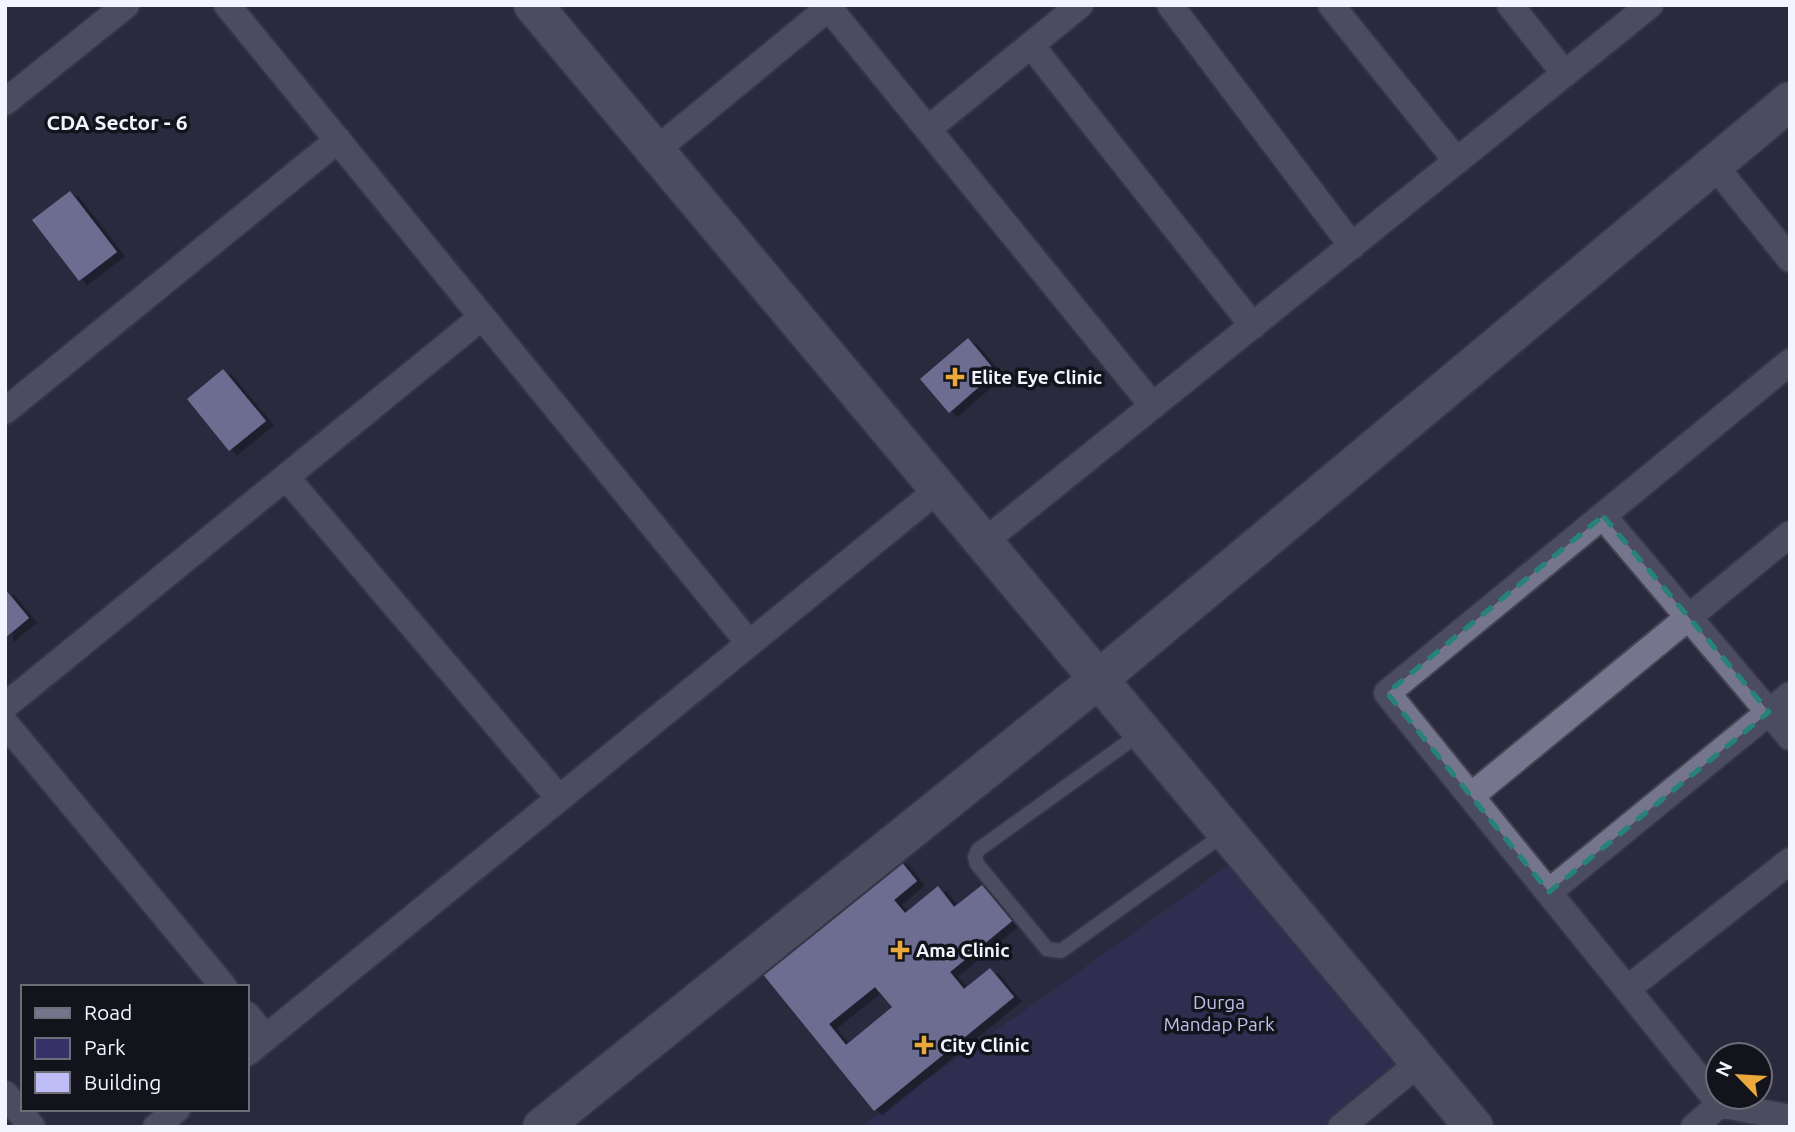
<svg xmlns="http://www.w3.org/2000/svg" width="1795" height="1132" viewBox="0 0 1795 1132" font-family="Ubuntu,sans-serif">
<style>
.green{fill:#363167}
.building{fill:#bebdf5;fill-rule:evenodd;filter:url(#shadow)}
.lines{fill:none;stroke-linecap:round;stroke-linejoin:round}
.lane-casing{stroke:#444454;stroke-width:18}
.street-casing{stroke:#444454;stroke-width:30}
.secondary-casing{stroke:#444454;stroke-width:42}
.lane{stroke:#75758d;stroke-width:14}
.street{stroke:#75758d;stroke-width:26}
.secondary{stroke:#75758d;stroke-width:38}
.marked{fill:none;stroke:#26837c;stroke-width:5;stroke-dasharray:14 9;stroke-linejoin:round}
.poi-dot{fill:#eca93b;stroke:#13131c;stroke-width:2.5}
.labels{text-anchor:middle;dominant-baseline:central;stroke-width:7;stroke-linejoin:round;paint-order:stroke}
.poi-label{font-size:19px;font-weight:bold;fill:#f3f4ff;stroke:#13131c;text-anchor:start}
.park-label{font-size:19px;fill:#c0c0ed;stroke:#13131c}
.neighbourhood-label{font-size:21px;font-weight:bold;fill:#f3f4ff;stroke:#13131c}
</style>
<defs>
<filter id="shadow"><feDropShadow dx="8" dy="4.5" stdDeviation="0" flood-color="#0009"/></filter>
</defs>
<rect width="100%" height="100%" fill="#2a293e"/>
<path class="green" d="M 1240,857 L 1412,1061 L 1331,1127 L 860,1127 Z"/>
<path class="building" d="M 70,191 L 117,252 L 79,281 L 32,220 Z
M 968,338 L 996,372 L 949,413 L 920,379 Z
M 223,369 L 266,421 L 229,451 L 187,399 Z
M 5,589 L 29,618 L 5,638 Z
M 899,859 L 917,881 L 894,900 L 905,913 L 938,886 L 954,907 L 982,885 L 1012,921 L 950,972 L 964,989 L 990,968 L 1014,997 L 874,1111 L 761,972 ZM 875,987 L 892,1007 L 846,1045 L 829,1024 Z"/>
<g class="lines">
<g class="lane-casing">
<path id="lane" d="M 1142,732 L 978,850 L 975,857 L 977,864 L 1047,949 L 1061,951 L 1224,834"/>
</g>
<g class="street-casing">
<path id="street" d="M 227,5 L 749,643
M 1170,5 L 1352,246
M 1331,5 L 1457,161
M 1510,5 L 1565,74
M 829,8 L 1153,406
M 1031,45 L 1253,326
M 5,102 L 126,5
M 928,129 L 1080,5
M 655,151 L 832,5
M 1714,165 L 1790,259
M 5,411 L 338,140
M 286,477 L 559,798
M 1603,516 L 1790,737
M 985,541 L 1650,5
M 5,706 L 482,317
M 5,723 L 224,987
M 1471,796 L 1790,534
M 1549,892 L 1790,695
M 1627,989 L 1790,861
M 247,1015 L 266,1038
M 247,1053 L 940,488
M 5,1094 L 32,1127
M 1720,1104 L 1790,1118
M 156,1127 L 177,1109
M 1341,1127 L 1420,1062
M 1694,1127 L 1720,1104 L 1387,693 L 1790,362"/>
</g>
<g class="secondary-casing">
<path id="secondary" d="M 533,5 L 1474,1127
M 542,1127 L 1100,678 L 1790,101"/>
</g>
<use href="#lane" class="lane"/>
<use href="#street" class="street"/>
<use href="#secondary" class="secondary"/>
</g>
<path d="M0 0H1795V1132H0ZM 1603,516 L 1769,712 L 1549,892 L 1387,693 Z" fill="#2a293e" fill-opacity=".55" fill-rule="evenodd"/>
<path class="marked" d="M 1603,516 L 1769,712 L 1549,892 L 1387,693 Z"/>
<g class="poi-dot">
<path d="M951.5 366.5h7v7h7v7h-7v7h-7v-7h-7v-7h7z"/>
<path d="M896.5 939.5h7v7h7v7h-7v7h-7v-7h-7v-7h7z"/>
<path d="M920.5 1034.5h7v7h7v7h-7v7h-7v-7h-7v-7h7z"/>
</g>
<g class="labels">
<g class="poi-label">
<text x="971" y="377">Elite Eye Clinic</text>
<text x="916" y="950">Ama Clinic</text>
<text x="940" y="1045">City Clinic</text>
</g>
<g class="park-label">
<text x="1219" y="1002">Durga<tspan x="1219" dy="22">Mandap Park</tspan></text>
</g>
<g class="neighbourhood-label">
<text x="117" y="122">CDA Sector - 6</text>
</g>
</g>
<rect width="1795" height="1132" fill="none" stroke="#f3f4ff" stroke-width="14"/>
<rect x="21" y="985" width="228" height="126" fill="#13131c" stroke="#6d6d77" stroke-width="2"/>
<rect x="35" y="1008" width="35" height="10" fill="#75758d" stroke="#6d6d77" stroke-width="2"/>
<text x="84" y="1020" font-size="21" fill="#f3f4ff">Road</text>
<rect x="35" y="1038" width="35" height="21" fill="#363167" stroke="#6d6d77" stroke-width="2"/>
<text x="84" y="1055" font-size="21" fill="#f3f4ff">Park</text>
<rect x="35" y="1072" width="35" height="21" fill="#bebdf5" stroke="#6d6d77" stroke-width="2"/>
<text x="84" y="1090" font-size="21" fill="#f3f4ff">Building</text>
<g transform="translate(1739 1076) rotate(295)"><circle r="33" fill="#13131c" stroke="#6d6d77" stroke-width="2"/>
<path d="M0-5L12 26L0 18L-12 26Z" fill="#eca93b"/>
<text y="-10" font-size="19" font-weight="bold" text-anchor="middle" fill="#f3f4ff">N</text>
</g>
</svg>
